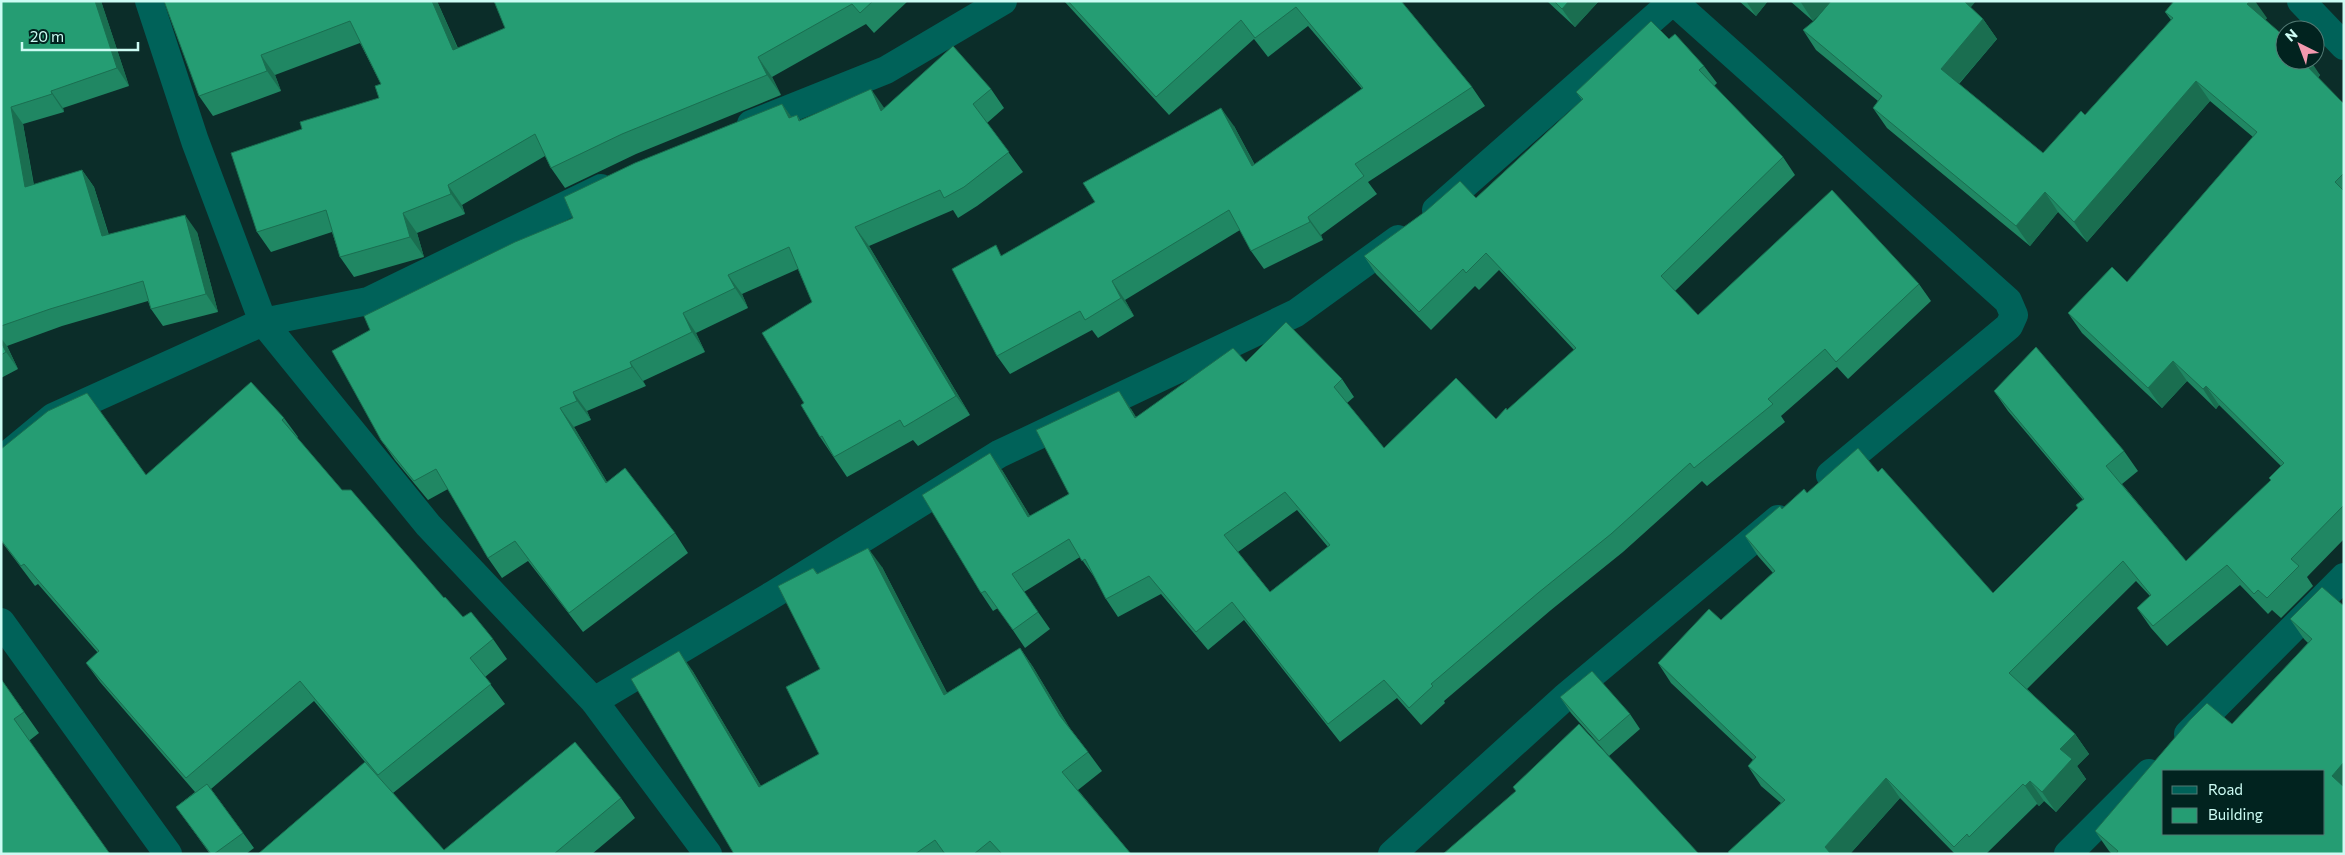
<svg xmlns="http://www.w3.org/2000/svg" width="2345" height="855" viewBox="0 0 2345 855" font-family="Commissioner,sans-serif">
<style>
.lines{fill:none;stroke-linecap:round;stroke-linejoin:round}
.street{stroke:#006259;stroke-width:28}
.secondary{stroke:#006259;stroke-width:28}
.wall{fill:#208763;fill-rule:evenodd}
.shaded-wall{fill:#1a6e50}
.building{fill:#259d73;stroke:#1a6e50;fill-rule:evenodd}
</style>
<rect width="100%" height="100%" fill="#0b2d29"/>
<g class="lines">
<path class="street" d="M 149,1 L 195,141 L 263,322 L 428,525 L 594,701 L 708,854
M 1673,1 L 2008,301 L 2014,315 L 2009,326 L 1830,475
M 751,124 L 886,70 L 1003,1
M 1436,210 L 1673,1
M 1,460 L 53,417 L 263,322 L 368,301 L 601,188
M 1,622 L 168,854
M 594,701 L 774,594 L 999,454 L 1296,313 L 1398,239
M 2188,734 L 2344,577
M 1392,854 L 1564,698 L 1778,519
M 2068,854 L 2149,773"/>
<path class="secondary" d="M 2301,1 L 2344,46"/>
</g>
<path class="wall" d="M 1,1 L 101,1 L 129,86 L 63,108 L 64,112 L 23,124 L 34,185 L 82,170 L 94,187 L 109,235 L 197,232 L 218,312 L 163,326 L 151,309 L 148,301 L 62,326 L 7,346 L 18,369 L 1,378 Z
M 164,1 L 437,1 L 458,48 L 505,28 L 494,1 L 908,1 L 874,33 L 866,24 L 772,77 L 781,95 L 636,154 L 565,188 L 551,168 L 545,156 L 462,205 L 465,214 L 417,233 L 424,257 L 354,277 L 340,257 L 332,232 L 271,252 L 257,232 L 302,129 L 379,98 L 381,84 L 360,43 L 275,75 L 281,91 L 213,116 L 199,96 Z
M 1064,1 L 1401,1 L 1472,87 L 1485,106 L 1368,182 L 1377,194 L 1321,235 L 1323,240 L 1264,269 L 1251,251 L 1240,230 L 1125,300 L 1134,316 L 1098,338 L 1092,330 L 1010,374 L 997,356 L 1003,255 L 1095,202 L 1234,126 L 1255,165 L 1362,89 L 1308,26 L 1268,57 L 1254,39 L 1169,115 Z
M 1547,1 L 1599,1 L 1575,27 Z
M 1739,1 L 1768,1 L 1756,16 Z
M 1790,1 L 1831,1 L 1813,21 Z
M 1971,8 L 1983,19 L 1997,39 L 1959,84 L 2043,153 L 2085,115 L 2171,20 L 2165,12 L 2267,18 L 2265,20 L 2320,75 L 2318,78 L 2344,104 L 2344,539 L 2307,577 L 2313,586 L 2281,618 L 2272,610 L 2268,614 L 2240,585 L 2167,646 L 2151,628 L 2137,608 L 2150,596 L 2136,581 L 2027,689 L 2075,734 L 2089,754 L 2077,766 L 2086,779 L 2056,812 L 2044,801 L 2039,806 L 2037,804 L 1986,854 L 1955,854 L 1900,798 L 1850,854 L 1730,854 L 1781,803 L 1761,786 L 1748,766 L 1753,760 L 1671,683 L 1658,663 L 1721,620 L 1773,573 L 1758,556 L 1745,536 L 1782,509 L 1807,493 L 1878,472 L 1993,593 L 2078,508 L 2083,500 L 2008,411 L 1994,391 L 2124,451 L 2138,471 L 2122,484 L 2186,561 L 2271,480 L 2269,478 L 2281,466 L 2219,405 L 2216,409 L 2187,381 L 2162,408 L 2082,333 L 2068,313 L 2127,282 L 2253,137 L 2210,101 L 2087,242 L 2058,212 L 2030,246 L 1887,128 L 1873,108 L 1878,101 L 1816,50 L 1803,30 L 1814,21 Z
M 1669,39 L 1704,66 L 1717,83 L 1714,86 L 1783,157 L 1795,175 L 1675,291 L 1698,315 L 1919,284 L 1931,301 L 1848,379 L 1837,367 L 1781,416 L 1785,422 L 1707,486 L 1702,481 L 1623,552 L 1551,610 L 1444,701 L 1445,703 L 1421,725 L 1397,698 L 1340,742 L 1244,620 L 1208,650 L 1161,594 L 1118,617 L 1106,599 L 1095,578 L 1080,557 L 1024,592 L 1050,629 L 1025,648 L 998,608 L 993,611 L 981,593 L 1002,470 L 1030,516 L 1069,494 L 1131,409 L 1136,417 L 1246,362 L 1342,379 L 1354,397 L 1347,403 L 1384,448 L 1496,419 L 1507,410 L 1574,350 L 1499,270 L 1479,290 L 1475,286 L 1431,330 L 1376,274 L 1364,256 L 1476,198 L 1582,100 L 1576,92 ZM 1297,510 L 1328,547 L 1270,592 L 1238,552 Z
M 991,89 L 1004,108 L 987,123 L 1023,172 L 977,206 L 958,218 L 953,210 L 869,246 L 970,415 L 918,446 L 913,440 L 847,477 L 820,437 L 804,403 L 812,302 L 798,269 L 742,294 L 748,308 L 696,333 L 705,352 L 643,381 L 646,386 L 587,411 L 591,420 L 574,427 L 607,482 L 675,533 L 688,553 L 583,632 L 528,561 L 502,578 L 488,558 L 448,489 L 428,500 L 395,460 L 381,440 L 573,218 L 782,104 L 791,117 L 797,115 L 800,120 L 884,108 Z
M 284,418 L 298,437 L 297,438 L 342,490 L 444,598 L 463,617 L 493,639 L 507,659 L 485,677 L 505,704 L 393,793 L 444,850 L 621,798 L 635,818 L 592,854 L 258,854 L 365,762 L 314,701 L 211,789 L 254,848 L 246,854 L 210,854 L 187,822 L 176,807 L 195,792 L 100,682 L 86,663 L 98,653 L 38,584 L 35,586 L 1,541 L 1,449 L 146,475 Z
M 882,567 L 947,693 L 1020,648 L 1033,667 L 1069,727 L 1088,752 L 1102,771 L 1078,790 L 1131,854 L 734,854 L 692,670 L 761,786 L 819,754 L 820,669 L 813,568 L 818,574 Z
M 2344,606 L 2344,854 L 2112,854 L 2109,851 L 2095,831 L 2232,724 L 2308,643 L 2304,639 L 2290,619 Z
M 1,679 L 39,733 L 30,740 L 1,854 Z
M 1560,697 L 1630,714 L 1640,729 L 1609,756 L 1571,713 Z"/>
<path class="shaded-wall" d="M 95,1 L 101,1 L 129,86 L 117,68 Z
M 432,1 L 437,1 L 467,70 L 453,50 Z
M 1569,1 L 1599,1 L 1575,27 L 1562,9 Z
M 1746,1 L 1768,1 L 1756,16 Z
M 1800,1 L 1831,1 L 1813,21 Z
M 1960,1 L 1976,1 L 1967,12 Z
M 2250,1 L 2255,1 L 2267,18 L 2261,24 L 2247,4 Z
M 1983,19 L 1997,39 L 1954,89 L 1941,69 Z
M 261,55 L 275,75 L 281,91 L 267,71 Z
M 758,57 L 772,77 L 781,95 L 767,75 Z
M 2302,60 L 2310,60 L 2320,75 L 2315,81 L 2302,61 Z
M 2196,81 L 2210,101 L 2087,242 L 2074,222 Z
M 871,89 L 885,109 L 881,111 Z
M 51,91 L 63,108 L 64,112 L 52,94 Z
M 782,104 L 796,123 L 789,118 Z
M 11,107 L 23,124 L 37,205 L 25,187 Z
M 1221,108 L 1234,126 L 1265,185 L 1252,166 Z
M 82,170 L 94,187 L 114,253 L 102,236 Z
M 448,185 L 462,205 L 465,214 L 451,194 Z
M 2045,192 L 2058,212 L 2030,246 L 2016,226 Z
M 403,213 L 417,233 L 424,257 L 410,237 Z
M 185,215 L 197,232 L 218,312 L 206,294 Z
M 1308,217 L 1321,235 L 1323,240 L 1310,222 Z
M 855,227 L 869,246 L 970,415 L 956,396 Z
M 728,275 L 742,294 L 748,308 L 735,288 Z
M 1112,281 L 1125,300 L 1134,316 L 1121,298 Z
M 683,313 L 696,333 L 705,352 L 692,332 Z
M 1,338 L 7,346 L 18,369 L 6,352 L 1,342 Z
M 2173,361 L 2187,381 L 2162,408 L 2148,388 Z
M 630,362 L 643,381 L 646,386 L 632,367 Z
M 2206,386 L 2219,405 L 2216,409 L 2203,389 Z
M 1119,391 L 1131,409 L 1147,436 L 1135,418 Z
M 573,392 L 587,411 L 591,420 L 577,401 Z
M 560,408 L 574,427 L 619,502 L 606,483 Z
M 990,453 L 1002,470 L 1041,534 L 1028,517 Z
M 868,548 L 882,567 L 958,714 L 944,695 Z
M 1020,648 L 1033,667 L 1074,735 L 1060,716 Z
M 679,651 L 692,670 L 773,806 L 759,787 Z
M 2075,734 L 2089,754 L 2077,766 L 2086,779 L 2056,812 L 2042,792 L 2060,749 Z
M 2344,762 L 2344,793 L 2332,776 Z
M 1886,778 L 1900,798 L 1850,854 L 1829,854 L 1825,847 Z
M 2030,781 L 2044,801 L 2039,806 L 2025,786 Z"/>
<path class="building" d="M 1,1 L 95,1 L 117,68 L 51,91 L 52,94 L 11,107 L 25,187 L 82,170 L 102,236 L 185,215 L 206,294 L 151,309 L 143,281 L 50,309 L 1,326 Z
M 164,1 L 432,1 L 453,50 L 505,28 L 494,1 L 873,1 L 860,13 L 852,4 L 758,57 L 767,75 L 622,134 L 551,168 L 535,134 L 448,185 L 451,194 L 403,213 L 410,237 L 340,257 L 326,210 L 257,232 L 231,153 L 302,129 L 300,122 L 379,98 L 375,86 L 381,84 L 350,21 L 261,55 L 267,71 L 199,96 Z
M 1068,1 L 1401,1 L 1472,87 L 1355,164 L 1364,176 L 1308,217 L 1310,222 L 1251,251 L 1229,210 L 1112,281 L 1121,298 L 1085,320 L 1080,311 L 997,356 L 952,269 L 996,245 L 1001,256 L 1095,202 L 1083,183 L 1221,108 L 1252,166 L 1363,88 L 1296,7 L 1255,38 L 1241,20 L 1156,97 Z
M 1554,1 L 1569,1 L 1562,9 Z
M 1831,1 L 1964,1 L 1983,19 L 1941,69 L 2043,153 L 2081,111 L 2085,115 L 2173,18 L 2165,12 L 2174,1 L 2250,1 L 2247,4 L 2285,37 L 2285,60 L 2302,60 L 2302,61 L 2344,104 L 2344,173 L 2335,182 L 2344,191 L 2344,505 L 2291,559 L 2299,566 L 2267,598 L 2258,590 L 2254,594 L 2227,565 L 2153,626 L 2137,608 L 2151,595 L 2123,561 L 2009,673 L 2075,734 L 2060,749 L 2072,759 L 2042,792 L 2030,781 L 2025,786 L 2023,784 L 1969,837 L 1967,834 L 1954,847 L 1886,778 L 1825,847 L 1831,854 L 1730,854 L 1728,852 L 1785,800 L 1748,766 L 1756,757 L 1658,663 L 1709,609 L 1721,620 L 1775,571 L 1745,536 L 1780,506 L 1782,509 L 1804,489 L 1807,493 L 1858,448 L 1878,472 L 1882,468 L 1993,593 L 2078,508 L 2076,505 L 2084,499 L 1994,391 L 2036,347 L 2124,451 L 2106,466 L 2186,561 L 2271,480 L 2269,478 L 2284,463 L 2206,386 L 2203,389 L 2173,361 L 2148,388 L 2068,313 L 2112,267 L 2127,282 L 2257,132 L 2196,81 L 2074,222 L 2045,192 L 2016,226 L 1873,108 L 1882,96 L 1803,30 L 1814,21 Z
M 1651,21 L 1669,39 L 1675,34 L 1704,66 L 1699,70 L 1783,157 L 1661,276 L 1698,315 L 1832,190 L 1919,284 L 1836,362 L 1825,349 L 1768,399 L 1773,404 L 1694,468 L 1690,463 L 1611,534 L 1538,593 L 1431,684 L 1433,686 L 1409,708 L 1384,680 L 1328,724 L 1232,602 L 1196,632 L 1149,576 L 1106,599 L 1085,559 L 1082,561 L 1069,539 L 1012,574 L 1038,612 L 1013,630 L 985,591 L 981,593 L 922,495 L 990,453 L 1028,517 L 1069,494 L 1036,430 L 1119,391 L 1135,418 L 1233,348 L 1246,362 L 1286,322 L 1342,379 L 1334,387 L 1384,448 L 1456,378 L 1496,419 L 1506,408 L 1507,410 L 1576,348 L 1486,253 L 1466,273 L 1463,269 L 1419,312 L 1364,256 L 1426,211 L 1460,181 L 1476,198 L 1583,99 L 1576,92 ZM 1285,492 L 1330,545 L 1270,592 L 1224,535 Z
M 953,46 L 991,89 L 973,104 L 1009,152 L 964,187 L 944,198 L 940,190 L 855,227 L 956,396 L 904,427 L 900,420 L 834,457 L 822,436 L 820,437 L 801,405 L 804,403 L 762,333 L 812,302 L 789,247 L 728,275 L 735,288 L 683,313 L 692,332 L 630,362 L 632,367 L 573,392 L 577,401 L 560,408 L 606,483 L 625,468 L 675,533 L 569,613 L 515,541 L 488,558 L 436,469 L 414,481 L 381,440 L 332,351 L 370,330 L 364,316 L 515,242 L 573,218 L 564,197 L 635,163 L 782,104 L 789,118 L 797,115 L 799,121 L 871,89 L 881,111 Z
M 1,342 L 6,352 L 1,355 Z
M 251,382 L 284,418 L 282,420 L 342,490 L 351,490 L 444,598 L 445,597 L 463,617 L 471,612 L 493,639 L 470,658 L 491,684 L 378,775 L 300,681 L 186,778 L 86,663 L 99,651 L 24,564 L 21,566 L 1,540 L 1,449 L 48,411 L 87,393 L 146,475 Z
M 868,548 L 944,695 L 1020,648 L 1060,716 L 1088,752 L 1062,772 L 1131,854 L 1002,854 L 990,841 L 974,854 L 945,854 L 935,840 L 915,854 L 734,854 L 631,679 L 679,651 L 759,787 L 819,754 L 786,687 L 820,669 L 778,586 L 813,568 L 817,574 Z
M 2322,587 L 2344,606 L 2344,762 L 2332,776 L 2344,787 L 2344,854 L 2116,854 L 2118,851 L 2095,831 L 2190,720 L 2207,703 L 2232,724 L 2312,639 L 2290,619 ZM 2164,771 L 2324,771 L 2324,834 L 2164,834 Z
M 1592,671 L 1630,714 L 1599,741 L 1560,697 Z
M 1,679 L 24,712 L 14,719 L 110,854 L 1,854 Z
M 1579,724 L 1699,854 L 1443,854 L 1516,791 L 1513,787 Z
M 575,742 L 621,798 L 554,854 L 258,854 L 365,762 L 444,850 Z
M 207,784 L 243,833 L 214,854 L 211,854 L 176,807 Z"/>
<rect width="2345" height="855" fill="none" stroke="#cdfcf4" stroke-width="5"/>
<rect x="2162" y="770" width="162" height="65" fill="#01231f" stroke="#537a74"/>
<rect x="2172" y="786" width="25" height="8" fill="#006259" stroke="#537a74"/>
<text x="2208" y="795" font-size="15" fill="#cdfcf4">Road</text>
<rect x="2172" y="808" width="25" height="15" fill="#259d73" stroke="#537a74"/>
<text x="2208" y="820" font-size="15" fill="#cdfcf4">Building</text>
<g transform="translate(2300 45) rotate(318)"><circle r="24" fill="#01231f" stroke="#537a74"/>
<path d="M0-4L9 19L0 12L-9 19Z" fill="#f29aaf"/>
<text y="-8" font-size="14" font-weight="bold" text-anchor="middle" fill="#cdfcf4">N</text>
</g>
<path d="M22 42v8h116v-8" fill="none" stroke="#cdfcf4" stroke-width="2.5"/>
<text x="30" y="42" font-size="15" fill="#cdfcf4" stroke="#01231f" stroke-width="4" paint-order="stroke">20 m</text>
</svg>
